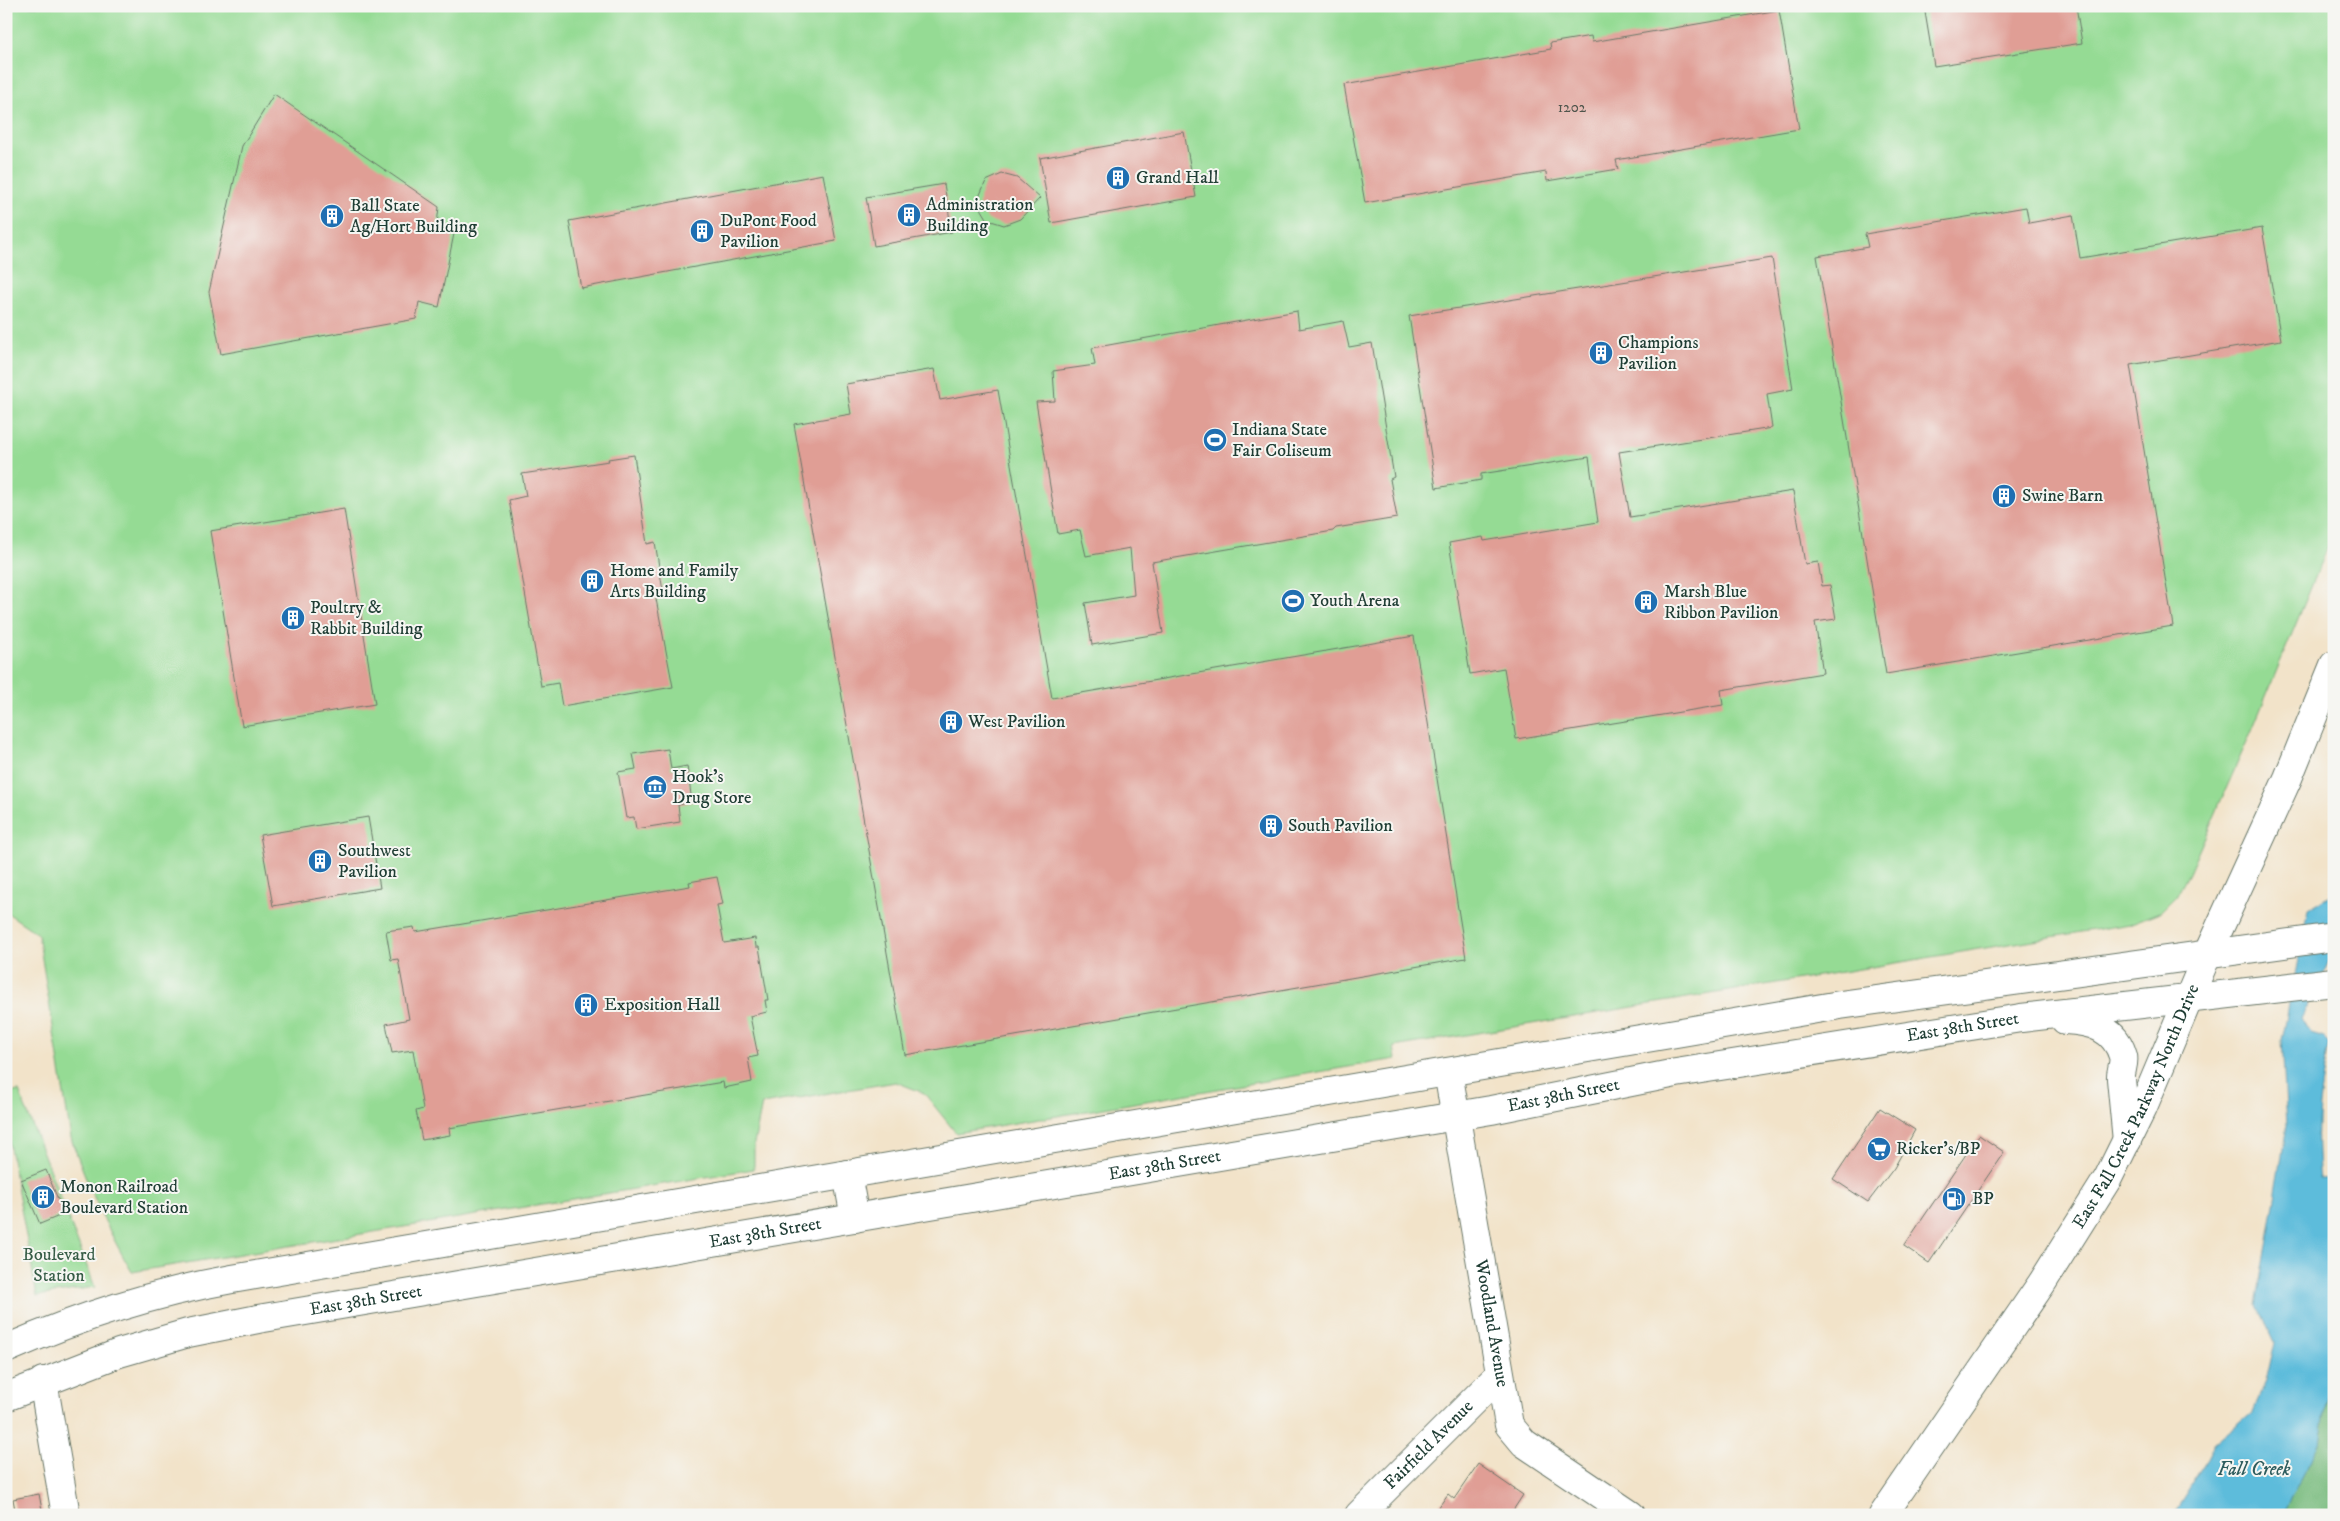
<svg xmlns="http://www.w3.org/2000/svg" width="2340" height="1521" viewBox="0 0 2340 1521" font-family="'IM FELL DW Pica',serif">
<style>
.green{fill:#95db94;stroke:#5a8c64}
.forest{fill:#78bb7e;stroke:#4c7c59}
.water{fill:#5dbcdb;stroke:#3e7c88}
.building{fill:#e09e95}
.lines{fill:none;stroke-linecap:round;stroke-linejoin:round}
.minor-casing{stroke:#697768;stroke-width:30}
.major-casing{stroke:#697768;stroke-width:30}
.minor{stroke:#fff;stroke-width:28}
.major{stroke:#fff;stroke-width:28}
.labels{text-anchor:middle;dominant-baseline:central;stroke-width:4;stroke-linejoin:round;paint-order:stroke}
.number-label{font-size:15px;fill:#4f554c}
.poi-label{font-size:18px;fill:#1f3d34;stroke:#f6f6f2;text-anchor:start}
.street-label{font-size:18px;fill:#1f3d34;stroke:#f6f6f2}
.park-label{font-size:18px;fill:#375d47;stroke:#f6f6f2}
.water-label{font-size:19px;font-style:italic;fill:#2e5d5e;stroke:#f6f6f2}
</style>
<rect width="100%" height="100%" fill="#f6f6f2"/>
<filter id="ink" filterUnits="userSpaceOnUse"><feTurbulence type="fractalNoise" baseFrequency=".02" numOctaves="2"/><feDisplacementMap in="SourceGraphic" scale="10" xChannelSelector="R" yChannelSelector="G"/><feConvolveMatrix kernelMatrix="1 2 1 2 8 2 1 2 1" color-interpolation-filters="sRGB"/></filter>
<filter id="wash" filterUnits="userSpaceOnUse"><feTurbulence type="fractalNoise" baseFrequency=".0096" numOctaves="4" result="noise"/><feDisplacementMap in="SourceGraphic" scale="20" xChannelSelector="R" yChannelSelector="G"/><feGaussianBlur stdDeviation="1.12" result="paint"/><feColorMatrix in="noise" values="0 0 0 0 0 0 0 0 0 0 0 0 0 0 0 0 0 1.4 0 .05"/><feComposite in="paint" operator="in"/></filter>
<g filter="url(#wash)">
<rect width="100%" height="100%" fill="#f2e3c9"/>
<path class="green" d="M 6,6 L 2334,6 L 2334,532 L 2252,730 L 2189,873 L 2176,897 L 2162,911 L 2129,924 L 1394,1047 L 1396,1059 L 956,1133 L 924,1093 L 896,1082 L 762,1104 L 754,1144 L 754,1169 L 132,1272 C 107,1230 87,1184 71,1138 L 38,934 L 6,912 Z
M 19,1091 L 95,1287 L 37,1296 L 6,1126 L 6,1093 Z"/>
<path class="forest" d="M 2334,1332 L 2334,1515 L 2282,1515 L 2320,1443 L 2329,1389 Z"/>
<path class="water" d="M 2334,893 L 2334,951 L 2301,1019 L 2310,1034 L 2324,1038 L 2330,1044 C 2318,1087 2315,1135 2320,1179 L 2334,1178 L 2334,1332 L 2329,1389 L 2320,1443 L 2282,1515 L 2173,1515 L 2200,1472 L 2214,1444 L 2252,1412 L 2267,1378 L 2275,1343 L 2257,1305 L 2287,1125 L 2282,1040 L 2308,909 Z"/>
<g id="blocks">
<path class="building" d="M 1924,6 L 2076,6 L 2082,43 L 1934,66 Z
M 1779,10 L 1799,129 L 1616,160 L 1618,169 L 1547,181 L 1546,172 L 1365,203 L 1344,85 L 1551,49 L 1550,43 L 1591,36 L 1592,42 Z
M 274,94 L 439,207 L 437,224 L 455,229 L 439,307 L 419,302 L 416,319 L 221,354 L 209,292 L 242,146 Z
M 1184,132 L 1196,197 L 1051,223 L 1040,158 Z
M 823,174 L 836,241 L 581,288 L 569,221 Z
M 1002,174 L 1017,178 L 1040,198 L 1020,219 L 1004,225 L 988,220 L 979,205 L 979,197 L 986,181 Z
M 944,184 L 952,232 L 874,246 L 866,197 Z
M 2026,207 L 2029,223 L 2073,215 L 2080,258 L 2262,228 L 2281,340 L 2130,365 L 2173,626 L 1886,674 L 1817,256 L 1868,247 L 1865,234 Z
M 1772,258 L 1793,389 L 1767,394 L 1772,428 L 1619,452 L 1630,517 L 1793,491 L 1805,564 L 1818,562 L 1822,586 L 1830,585 L 1836,619 L 1815,622 L 1823,673 L 1721,690 L 1723,705 L 1516,739 L 1504,668 L 1470,674 L 1449,543 L 1483,537 L 1484,541 L 1598,522 L 1589,457 L 1481,474 L 1481,480 L 1436,488 L 1409,316 Z
M 1297,311 L 1299,329 L 1343,321 L 1349,347 L 1372,343 L 1394,477 L 1390,479 L 1397,518 L 1336,528 L 1333,531 L 1152,562 L 1163,633 L 1092,645 L 1085,603 L 1134,595 L 1130,548 L 1086,556 L 1080,530 L 1058,534 L 1036,402 L 1055,401 L 1053,371 L 1095,365 L 1092,348 Z
M 934,369 L 940,400 L 998,390 L 1052,698 L 1414,636 L 1466,958 L 905,1055 L 794,424 L 851,414 L 846,384 Z
M 634,455 L 647,544 L 655,542 L 664,597 L 656,599 L 673,687 L 562,706 L 558,683 L 541,686 L 509,500 L 526,496 L 522,474 L 609,461 L 608,459 Z
M 344,509 L 375,704 L 242,726 L 210,531 Z
M 668,749 L 671,769 L 687,766 L 692,802 L 678,805 L 680,822 L 636,829 L 634,817 L 626,818 L 618,772 L 636,769 L 633,754 Z
M 368,817 L 380,888 L 273,906 L 260,835 Z
M 717,877 L 723,904 L 717,905 L 724,943 L 755,938 L 756,947 L 759,947 L 768,1000 L 765,1000 L 767,1012 L 750,1016 L 758,1056 L 748,1058 L 752,1082 L 724,1088 L 723,1082 L 449,1128 L 450,1135 L 422,1140 L 416,1111 L 423,1109 L 413,1050 L 392,1053 L 386,1024 L 409,1019 L 398,959 L 391,960 L 386,931 L 414,927 L 415,932 L 690,886 L 689,882 Z
M 1880,1108 L 1915,1130 L 1894,1168 L 1868,1202 L 1833,1179 Z
M 1979,1135 L 2004,1152 L 1929,1263 L 1904,1246 Z
M 46,1170 L 64,1214 L 40,1224 L 21,1180 Z
M 1478,1464 L 1523,1495 L 1510,1515 L 1433,1515 L 1448,1494 L 1454,1499 Z
M 39,1494 L 43,1515 L 16,1515 L 13,1499 Z"/>
</g>
</g>
<g filter="url(#ink)">
<use href="#blocks" fill-opacity="0" stroke="#697768" stroke-width="1"/>
<g class="lines">
<g class="minor-casing">
<g id="minor">
<path id="s1" d="M 1448,1072 L 1509,1425 L 1524,1443 L 1631,1515"/>
<path d="M 847,1174 L 855,1218"/>
<path d="M 43,1381 L 66,1515"/>
<path id="s2" d="M 1359,1515 L 1499,1375"/>
</g>
</g>
<g class="major-casing">
<g id="major">
<path d="M 2065,1020 C 2091,1021 2115,1028 2123,1056 C 2125,1064 2120,1071 2121,1079 C 2123,1100 2125,1120 2127,1141"/>
<path d="M 6,1349 C 79,1317 154,1293 232,1279 L 1840,1005 L 2334,937"/>
<path id="s3" d="M 6,1397 L 119,1353 L 188,1333 L 258,1319 L 1491,1110 L 1676,1073 L 2021,1018 L 2334,982"/>
<path id="s4" d="M 1883,1515 L 2042,1283 L 2108,1178 L 2143,1107 L 2207,955 L 2288,778 L 2334,665"/>
</g>
</g>
<use href="#minor" class="minor"/>
<use href="#major" class="major"/>
</g>
</g>
<defs>
<g id="building-disc" transform="scale(1.25)"><circle r="9.5" fill="#1f6fb2" stroke="#f6f6f2"/><path d="M-4-6H4V6H1V3H-1V6H-4ZM-2.5-4.3h1.7v1.8h-1.7ZM.8-4.3h1.7v1.8H.8ZM-2.5-1h1.7V.8h-1.7ZM.8-1h1.7V.8H.8Z" fill="#fff"/></g>
<g id="stadium-disc" transform="scale(1.25)"><circle r="9.5" fill="#1f6fb2" stroke="#f6f6f2"/><path d="M0-5a6.5 5 0 1 0 0 10a6.5 5 0 1 0 0-10ZM-3.5-1.8h7v3.6h-7Z" fill="#fff"/></g>
<g id="museum-disc" transform="scale(1.25)"><circle r="9.5" fill="#1f6fb2" stroke="#f6f6f2"/><path d="M0-6L6-3V-2H-6V-3ZM-5-1h2V3h-2ZM-1-1h2V3h-2ZM3-1h2V3H3ZM-6 4H6V6H-6Z" fill="#fff"/></g>
<g id="supermarket-disc" transform="scale(1.25)"><circle r="9.5" fill="#1f6fb2" stroke="#f6f6f2"/><path d="M-6-5.5h2.5l.6 2H6L4.5 2H-2.5L-4.4-4H-6ZM-1.5 3.2a1.3 1.3 0 1 0 .1 0ZM3 3.2a1.3 1.3 0 1 0 .1 0Z" fill="#fff"/></g>
<g id="fuel-disc" transform="scale(1.25)"><circle r="9.5" fill="#1f6fb2" stroke="#f6f6f2"/><path d="M-5.5-6h7V0h2V4h1.3V-2.5L3-4.5l.8-.8L6-3V5H2.5V1h-1V6h-7ZM-4.2-4.7v3.2H.2V-4.7Z" fill="#fff"/></g>
</defs>
<g fill-rule="evenodd">
<use href="#building-disc" x="1118" y="178"/>
<use href="#building-disc" x="909" y="215"/>
<use href="#building-disc" x="332" y="216"/>
<use href="#building-disc" x="702" y="231"/>
<use href="#building-disc" x="1601" y="353"/>
<use href="#stadium-disc" x="1215" y="440"/>
<use href="#building-disc" x="2004" y="496"/>
<use href="#building-disc" x="592" y="581"/>
<use href="#stadium-disc" x="1293" y="601"/>
<use href="#building-disc" x="1646" y="602"/>
<use href="#building-disc" x="293" y="618"/>
<use href="#building-disc" x="951" y="722"/>
<use href="#museum-disc" x="655" y="787"/>
<use href="#building-disc" x="1271" y="826"/>
<use href="#building-disc" x="320" y="861"/>
<use href="#building-disc" x="586" y="1005"/>
<use href="#supermarket-disc" x="1879" y="1149"/>
<use href="#building-disc" x="43" y="1197"/>
<use href="#fuel-disc" x="1954" y="1199"/>
</g>
<g class="labels">
<g class="number-label">
<text x="1572" y="107">1202</text>
</g>
<g class="poi-label">
<text x="1136" y="178">Grand Hall</text>
<text x="926" y="205">Administration<tspan x="926" dy="21">Building</tspan></text>
<text x="350" y="206">Ball State<tspan x="350" dy="21">Ag/Hort Building</tspan></text>
<text x="720" y="221">DuPont Food<tspan x="720" dy="21">Pavilion</tspan></text>
<text x="1618" y="343">Champions<tspan x="1618" dy="21">Pavilion</tspan></text>
<text x="1232" y="430">Indiana State<tspan x="1232" dy="21">Fair Coliseum</tspan></text>
<text x="2022" y="496">Swine Barn</text>
<text x="610" y="571">Home and Family<tspan x="610" dy="21">Arts Building</tspan></text>
<text x="1664" y="592">Marsh Blue<tspan x="1664" dy="21">Ribbon Pavilion</tspan></text>
<text x="1310" y="601">Youth Arena</text>
<text x="310" y="608">Poultry &amp;<tspan x="310" dy="21">Rabbit Building</tspan></text>
<text x="968" y="722">West Pavilion</text>
<text x="672" y="777">Hook's<tspan x="672" dy="21">Drug Store</tspan></text>
<text x="1288" y="826">South Pavilion</text>
<text x="338" y="851">Southwest<tspan x="338" dy="21">Pavilion</tspan></text>
<text x="604" y="1005">Exposition Hall</text>
<text x="1896" y="1149">Ricker's/BP</text>
<text x="60" y="1187">Monon Railroad<tspan x="60" dy="21">Boulevard Station</tspan></text>
<text x="1972" y="1199">BP</text>
</g>
<g class="street-label">
<text stroke="none"><textPath href="#s3" startOffset="1994">East 38th Street</textPath></text>
<text stroke="none"><textPath href="#s3" startOffset="1589">East 38th Street</textPath></text>
<text stroke="none"><textPath href="#s4" startOffset="482">East Fall Creek Parkway North Drive</textPath></text>
<text stroke="none"><textPath href="#s3" startOffset="1184">East 38th Street</textPath></text>
<text stroke="none"><textPath href="#s3" startOffset="779">East 38th Street</textPath></text>
<text stroke="none"><textPath href="#s3" startOffset="374">East 38th Street</textPath></text>
<text stroke="none"><textPath href="#s1" startOffset="255">Woodland Avenue</textPath></text>
<text stroke="none"><textPath href="#s2" startOffset="99">Fairfield Avenue</textPath></text>
</g>
<g class="park-label">
<text x="59" y="1255">Boulevard<tspan x="59" dy="21">Station</tspan></text>
</g>
<g class="water-label">
<text x="2254" y="1469">Fall Creek</text>
</g>
</g>
<rect width="2340" height="1521" fill="none" stroke="#f6f6f2" stroke-width="25"/>
</svg>
